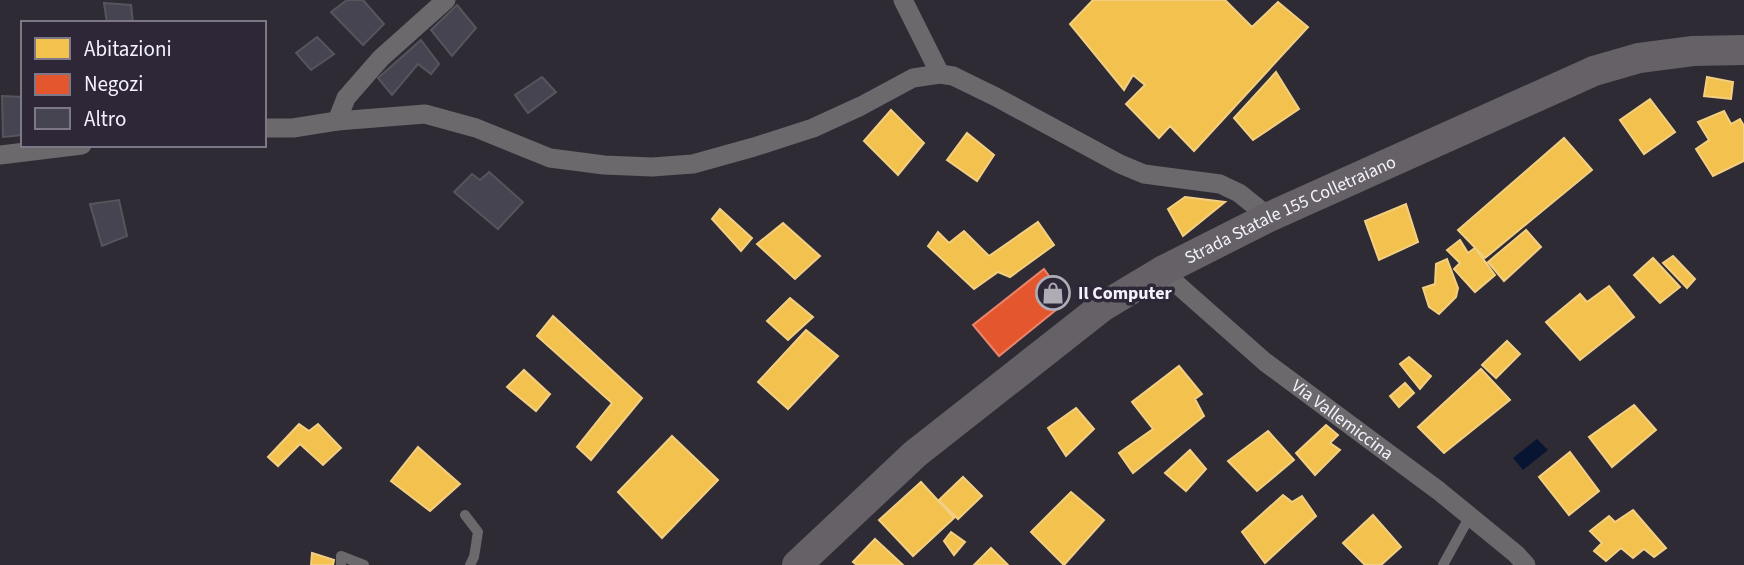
<svg xmlns="http://www.w3.org/2000/svg" width="1744" height="565" viewBox="0 0 1744 565" font-family="'Source Sans 3',sans-serif">
<style>
.water{fill:#081532}
.homes{fill:#f2c14e;stroke:#f3cf82;stroke-width:2}
.shops{fill:#e4572e;stroke:#e9856c;stroke-width:2}
.building{fill:#464450;stroke:#56555c;stroke-width:2}
.lines{fill:none;stroke-linecap:round;stroke-linejoin:round}
.service{stroke:#6c696d;stroke-width:10}
.minor{stroke:#6c696d;stroke-width:19}
.primary{stroke:#656167;stroke-width:30}
.labels{text-anchor:middle;dominant-baseline:central;stroke-width:7;stroke-linejoin:round;paint-order:stroke}
.street-label{font-size:18px;fill:#f5f1fc;stroke:#2e2738}
.poi-label{font-size:18px;font-weight:bold;fill:#f5f1fc;stroke:#2e2738;text-anchor:start}
</style>
<rect width="100%" height="100%" fill="#2f2b34"/>
<path class="water" d="M 1537,439 L 1548,450 L 1523,470 L 1513,458 Z"/>
<path class="homes" d="M 1093,0 L 1225,0 L 1252,27 L 1278,2 L 1308,27 L 1194,151 L 1170,126 L 1159,138 L 1126,104 L 1145,85 L 1133,75 L 1124,90 L 1070,24 Z
M 1276,72 L 1299,109 L 1253,140 L 1234,118 Z
M 1707,77 L 1733,82 L 1731,99 L 1704,96 Z
M 1650,99 L 1675,132 L 1644,154 L 1620,120 Z
M 891,110 L 924,143 L 898,175 L 864,141 Z
M 1724,111 L 1731,124 L 1740,119 L 1744,126 L 1744,161 L 1713,176 L 1696,149 L 1709,140 L 1698,122 Z
M 967,133 L 994,155 L 977,181 L 947,160 Z
M 1564,138 L 1592,170 L 1485,258 L 1458,230 Z
M 1185,197 L 1225,202 L 1183,236 L 1168,209 Z
M 1406,204 L 1418,242 L 1379,260 L 1365,221 Z
M 720,209 L 752,238 L 741,251 L 712,219 Z
M 1038,222 L 1054,245 L 1010,277 L 998,272 L 974,289 L 928,246 L 938,232 L 949,243 L 964,231 L 989,256 Z
M 783,223 L 820,256 L 795,279 L 757,244 Z
M 1526,230 L 1541,247 L 1504,281 L 1488,262 Z
M 1460,240 L 1468,253 L 1475,248 L 1495,275 L 1475,292 L 1454,269 L 1460,263 L 1447,250 Z
M 1673,256 L 1695,279 L 1687,288 L 1663,263 Z
M 1653,258 L 1680,287 L 1660,303 L 1634,275 Z
M 1447,259 L 1458,288 L 1456,297 L 1439,314 L 1429,307 L 1423,288 L 1435,284 L 1436,264 Z
M 1609,286 L 1634,317 L 1580,360 L 1546,322 L 1580,294 L 1587,302 Z
M 790,298 L 813,317 L 788,340 L 767,321 Z
M 553,316 L 642,398 L 591,460 L 577,447 L 612,403 L 537,336 Z
M 806,330 L 838,356 L 788,409 L 758,382 Z
M 1507,341 L 1520,354 L 1496,378 L 1482,365 Z
M 1409,357 L 1431,376 L 1420,389 L 1400,364 Z
M 1179,366 L 1202,394 L 1195,399 L 1204,416 L 1133,473 L 1119,453 L 1153,429 L 1132,402 Z
M 1481,369 L 1510,400 L 1444,453 L 1418,427 Z
M 524,370 L 550,394 L 536,411 L 507,387 Z
M 1405,383 L 1414,393 L 1399,407 L 1390,396 Z
M 1634,405 L 1656,430 L 1612,467 L 1589,437 Z
M 1076,408 L 1094,429 L 1066,456 L 1048,428 Z
M 299,424 L 309,431 L 318,424 L 341,448 L 323,465 L 300,444 L 278,466 L 268,457 Z
M 1326,425 L 1338,435 L 1330,443 L 1340,450 L 1315,475 L 1296,453 Z
M 1268,431 L 1294,460 L 1257,491 L 1228,461 Z
M 672,436 L 718,480 L 662,538 L 618,492 Z
M 418,447 L 460,484 L 430,511 L 391,481 Z
M 1190,450 L 1206,469 L 1186,491 L 1165,473 Z
M 1570,452 L 1599,491 L 1569,515 L 1539,477 Z
M 963,477 L 982,496 L 958,519 L 939,500 Z
M 921,482 L 954,518 L 913,556 L 879,520 Z
M 1071,492 L 1104,520 L 1064,565 L 1031,532 Z
M 1283,495 L 1292,502 L 1302,496 L 1316,516 L 1265,563 L 1242,532 Z
M 1633,510 L 1666,548 L 1654,557 L 1644,549 L 1633,558 L 1621,548 L 1606,561 L 1594,551 L 1602,543 L 1590,531 L 1609,516 L 1615,522 Z
M 1373,515 L 1401,547 L 1381,565 L 1365,565 L 1343,543 Z
M 951,532 L 965,542 L 954,555 L 944,541 Z
M 875,539 L 903,565 L 857,565 L 853,562 Z
M 991,548 L 1008,565 L 974,565 Z
M 312,553 L 334,560 L 333,565 L 311,565 Z"/>
<path class="shops" d="M 1044,269 L 1067,301 L 999,356 L 973,325 Z"/>
<path class="building" d="M 347,0 L 363,0 L 384,24 L 363,45 L 331,12 Z
M 104,3 L 131,5 L 133,23 L 107,23 Z
M 457,5 L 476,28 L 452,56 L 431,30 Z
M 317,37 L 334,54 L 311,70 L 296,53 Z
M 421,40 L 439,64 L 431,74 L 418,64 L 392,95 L 378,78 Z
M 542,77 L 556,92 L 528,113 L 515,95 Z
M 2,96 L 23,97 L 23,135 L 3,137 Z
M 489,172 L 523,202 L 498,229 L 454,192 L 472,174 L 480,180 Z
M 119,200 L 127,236 L 102,246 L 90,204 Z"/>
<g class="lines">
<path class="service" d="M 465,515 L 478,532 L 474,557 L 470,565
M 341,565 L 341,556 L 364,565
M 1443,565 L 1470,516"/>
<g class="minor">
<path d="M 903,0 L 940,74"/>
<path d="M 337,121 L 346,98 L 381,58 L 446,0"/>
<path d="M 264,128 L 293,128 L 337,121 L 425,114 L 476,128 L 550,158 L 604,165 L 652,167 L 693,164 L 754,147 L 813,128 L 861,106 L 913,78 L 940,74 L 953,76 L 996,97 L 1120,164 L 1144,174 L 1220,184 L 1239,193 L 1269,217"/>
<path d="M 0,155 L 82,145"/>
<path id="s1" d="M 1162,271 L 1265,362 L 1439,491 L 1516,554 L 1526,565"/>
</g>
<path class="primary" id="s2" d="M 797,565 L 915,454 L 1102,307 L 1162,271 L 1269,217 L 1594,71 L 1639,58 L 1693,51 L 1744,50"/>
</g>
<defs>
<g id="shop-ring" transform="scale(1.75)"><circle r="9.5" fill="#2e2738" stroke="#b0acb6" stroke-width="1.5"/><path d="M-5-2.5h2.3a2.7 3.5 0 0 1 5.4 0H5L5.5 6h-11ZM-1.5-2.5h3a1.5 2.3 0 0 0-3 0Z" fill="#b0acb6"/></g>
</defs>
<g fill-rule="evenodd">
<use href="#shop-ring" x="1053" y="293"/>
</g>
<g class="labels">
<g class="street-label">
<text stroke="none"><textPath href="#s2" startOffset="612">Strada Statale 155 Colletraiano</textPath></text>
<text stroke="none"><textPath href="#s1" startOffset="234">Via Vallemiccina</textPath></text>
</g>
<g class="poi-label">
<text x="1078" y="293">Il Computer</text>
</g>
</g>
<rect x="21" y="21" width="245" height="126" fill="#2e2738" stroke="#7e7886" stroke-width="2"/>
<rect x="35" y="38" width="35" height="21" fill="#f2c14e" stroke="#7e7886" stroke-width="2"/>
<text x="84" y="56" font-size="21" fill="#f5f1fc">Abitazioni</text>
<rect x="35" y="74" width="35" height="21" fill="#e4572e" stroke="#7e7886" stroke-width="2"/>
<text x="84" y="91" font-size="21" fill="#f5f1fc">Negozi</text>
<rect x="35" y="108" width="35" height="21" fill="#464450" stroke="#7e7886" stroke-width="2"/>
<text x="84" y="126" font-size="21" fill="#f5f1fc">Altro</text>
</svg>
